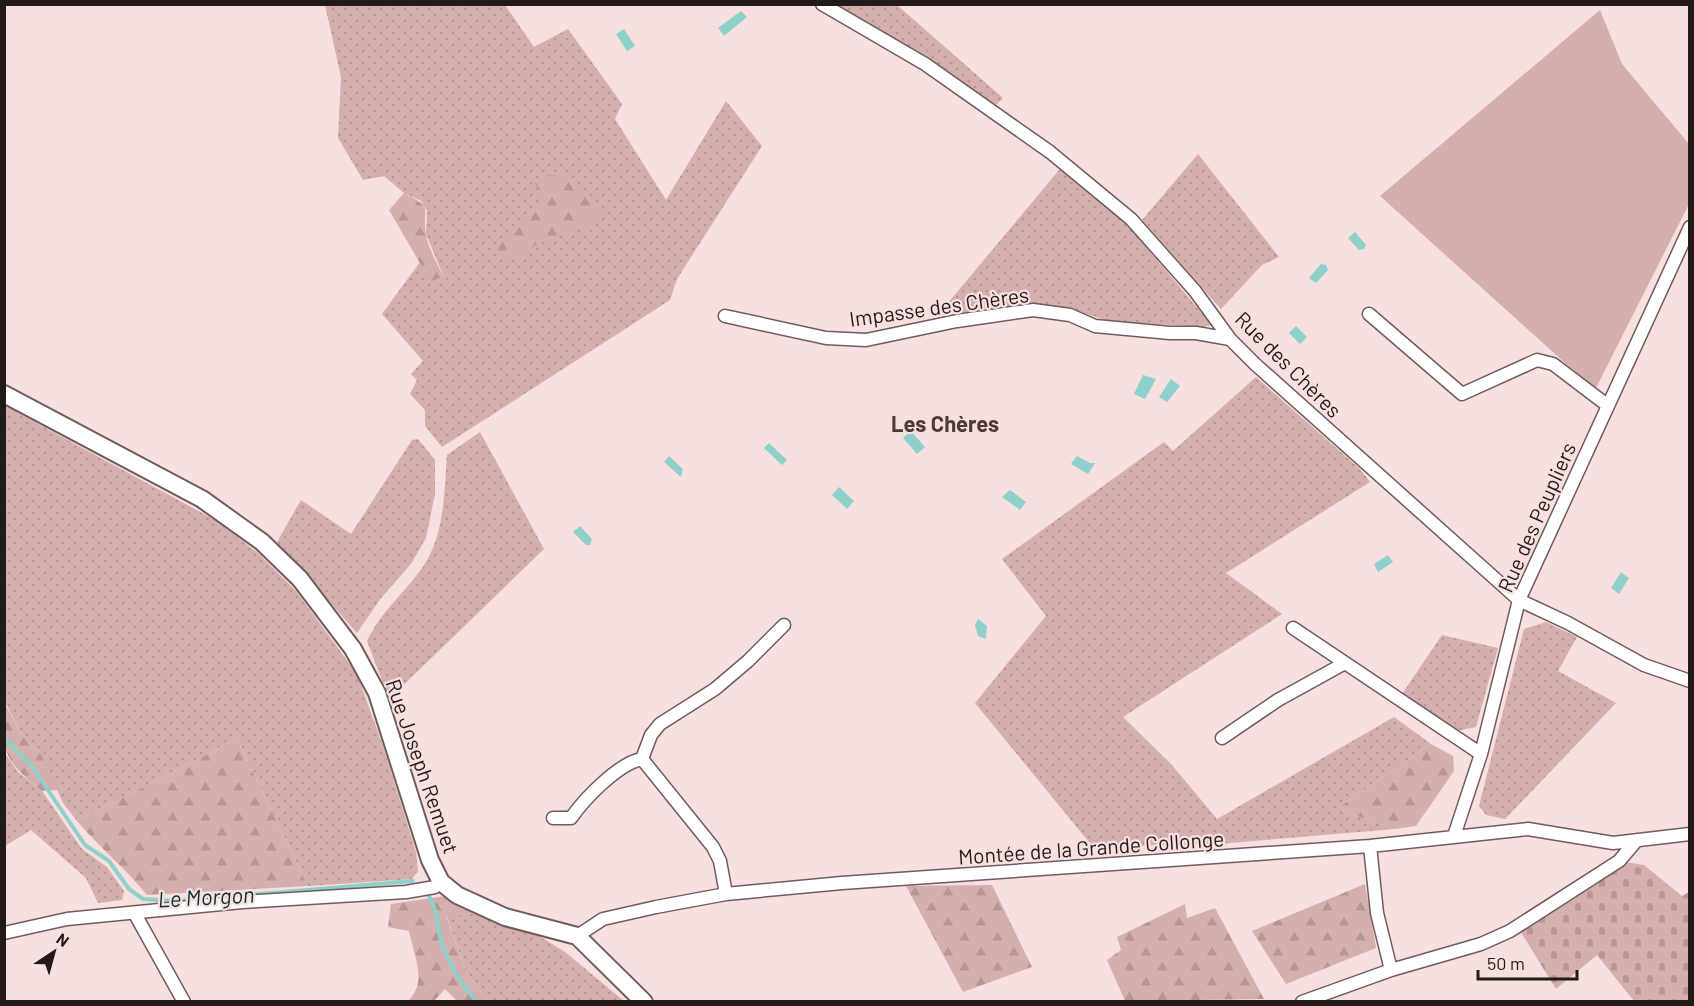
<svg xmlns="http://www.w3.org/2000/svg" width="1694" height="1006" viewBox="0 0 1694 1006" font-family="Barlow,sans-serif">
<style>
.grass{fill:url(#grass-dots)}
.forest{fill:url(#forest-firs)}
.cemetery{fill:url(#cemetery-stones)}
.green{fill:#d4afad}
.water{fill:#8dd1ca}
.lines{fill:none;stroke-linecap:round;stroke-linejoin:round}
.stream{stroke:#8dd1ca;stroke-width:4}
.street-casing{stroke:#6f5c5b;stroke-width:15}
.secondary-casing{stroke:#6f5c5b;stroke-width:20}
.street{stroke:#fff;stroke-width:12}
.secondary{stroke:#fff;stroke-width:16}
.labels{text-anchor:middle;dominant-baseline:central;stroke-width:4.5;stroke-linejoin:round;paint-order:stroke}
.street-label{font-size:21px;fill:#221a19;stroke:#f7e0df}
.neighbourhood-label{font-size:22px;font-weight:bold;fill:#4d3b3a;stroke:#f7e0df}
.water-label{font-size:22px;font-style:italic;fill:#0d302d;stroke:#f7e0df}
</style>
<defs>
<pattern id="grass-dots" width="8" height="8" patternUnits="userSpaceOnUse" patternTransform="scale(1.5)"><rect width="8" height="8" fill="#d4afad"/><path d="M2 2h.1M6 6h.1" fill="none" stroke="#b69694" stroke-width="1.8" stroke-linecap="round"/></pattern>
<pattern id="forest-firs" width="22" height="20" patternUnits="userSpaceOnUse" patternTransform="scale(1.5)"><rect width="22" height="20" fill="#d4afad"/><path d="M5 1l3.5 6h-7zM16 11l3.5 6h-7z" fill="#b69694"/></pattern>
<pattern id="cemetery-stones" width="16" height="16" patternUnits="userSpaceOnUse" patternTransform="scale(1.5)"><rect width="16" height="16" fill="#d4afad"/><path d="M2 7V4a2 2 0 0 1 4 0v3zM10 15v-3a2 2 0 0 1 4 0v3z" fill="#b69694"/></pattern>
</defs>
<rect width="100%" height="100%" fill="#f7e0df"/>
<path class="grass" d="M 325,5 L 505,5 L 534,47 L 568,29 L 622,104 L 615,119 L 666,200 L 726,101 L 762,146 L 677,279 L 670,300 L 442,447 L 425,426 L 425,410 L 410,394 L 417,380 L 411,374 L 423,361 L 382,314 L 420,262 L 431,281 L 443,275 L 426,234 L 427,211 L 421,201 L 404,193 L 384,176 L 363,180 L 338,138 L 341,77 Z
M 832,5 L 897,5 L 1003,98 L 996,105 Z
M 1198,154 L 1279,257 L 1262,265 L 1221,309 L 1142,220 Z
M 1060,169 L 1125,222 L 1212,325 L 1203,327 L 1109,321 L 1064,307 L 1018,307 L 960,313 L 942,310 Z
M 1256,377 L 1360,469 L 1370,482 L 1226,573 L 1282,614 L 1123,717 L 1171,764 L 1217,819 L 1394,717 L 1431,744 L 1342,805 L 1344,812 L 1395,829 L 1218,844 L 1093,847 L 975,703 L 1046,616 L 1002,559 L 1164,442 L 1173,451 Z
M 5,406 L 215,520 L 258,553 L 296,591 L 357,674 L 384,749 L 416,852 L 418,871 L 412,879 L 308,886 L 237,739 L 77,821 L 63,803 L 40,752 L 23,737 L 5,702 Z
M 480,432 L 544,549 L 389,699 L 367,641 C 381,612 401,596 420,571 C 445,538 444,494 447,455 Z
M 418,439 L 435,460 L 435,494 L 426,538 L 411,564 L 381,598 L 357,633 L 277,542 L 301,500 L 351,534 L 412,440 Z
M 1546,622 L 1577,637 L 1558,671 L 1616,703 L 1505,819 L 1486,815 L 1479,806 L 1524,629 Z
M 1442,635 L 1498,648 L 1476,727 L 1456,731 L 1402,694 Z
M 4,752 L 18,772 L 42,791 L 82,849 L 107,867 L 124,891 L 122,900 L 98,903 L 86,878 L 31,830 L 5,846 Z
M 482,913 L 526,928 L 565,952 L 624,1001 L 488,1001 L 467,974 L 446,915 Z"/>
<path class="forest" d="M 544,174 L 562,176 L 602,207 L 595,222 L 536,245 L 520,256 L 500,256 L 493,249 L 544,199 L 535,183 Z
M 404,193 C 436,209 421,207 426,234 C 428,248 437,263 443,276 L 431,282 L 389,210 Z
M 4,702 L 23,737 L 40,752 L 58,790 L 42,791 C 0,757 4,754 4,702 Z
M 237,739 L 308,886 L 147,895 C 125,868 99,847 77,821 Z
M 1431,744 L 1453,756 L 1454,771 L 1416,826 L 1395,829 L 1344,812 L 1342,805 Z
M 1365,884 L 1376,948 L 1286,984 L 1252,931 Z
M 992,885 L 1032,967 L 963,992 L 906,886 Z
M 445,896 L 482,913 L 446,916 L 467,974 L 488,1001 L 457,1001 L 445,989 L 434,1001 L 408,1001 C 428,982 414,956 409,931 L 388,927 L 391,904 Z
M 1185,904 L 1187,918 L 1215,908 L 1264,999 L 1125,1001 L 1107,960 L 1121,950 L 1117,937 Z"/>
<path class="cemetery" d="M 1619,861 L 1644,865 L 1682,896 L 1689,892 L 1689,1001 L 1634,1001 L 1597,955 L 1556,989 L 1517,926 Z"/>
<path class="green" d="M 1600,10 L 1622,64 L 1689,144 L 1689,204 L 1595,390 L 1380,196 Z"/>
<path class="water" d="M 741,11 L 747,17 L 724,36 L 718,28 Z
M 624,29 L 635,46 L 627,51 L 616,34 Z
M 1355,232 L 1366,245 L 1364,249 L 1359,250 L 1348,238 Z
M 1321,264 L 1326,265 L 1328,270 L 1316,283 L 1309,278 Z
M 1296,326 L 1307,337 L 1300,344 L 1289,333 Z
M 1143,375 L 1156,379 L 1145,399 L 1134,394 Z
M 1171,379 L 1180,386 L 1167,402 L 1159,397 Z
M 911,431 L 925,447 L 917,454 L 903,438 Z
M 769,443 L 787,460 L 782,465 L 764,448 Z
M 669,456 L 683,469 L 681,477 L 664,462 Z
M 1077,456 L 1090,463 L 1095,463 L 1088,474 L 1071,464 Z
M 839,487 L 854,501 L 847,509 L 832,495 Z
M 1010,490 L 1026,502 L 1020,510 L 1002,497 Z
M 580,526 L 592,539 L 590,545 L 586,545 L 573,532 Z
M 1388,555 L 1393,562 L 1378,572 L 1374,564 Z
M 1621,572 L 1629,578 L 1619,594 L 1611,588 Z
M 978,619 L 987,626 L 986,639 L 978,636 L 975,625 Z"/>
<g class="lines">
<path class="stream" d="M 4,734 L 6,740 L 31,765 L 85,845 L 109,861 L 129,889 L 143,899 L 177,901 L 413,881
M 428,894 C 439,914 436,925 442,944 C 449,964 463,986 477,1002"/>
<g class="street-casing">
<path id="street" d="M 822,4 L 925,64 L 1050,152 L 1131,219 L 1195,291 L 1230,339 L 1255,364 L 1519,600 L 1568,623 L 1644,665 L 1690,681
M 1369,314 L 1462,394 L 1537,360 L 1553,364 L 1607,405
M 725,316 L 826,338 L 866,340 L 957,321 L 1033,310 L 1070,315 L 1095,326 L 1170,333 L 1196,333 L 1230,339
M 1293,628 L 1481,754
M 1222,738 L 1278,700 L 1345,663
M 553,818 L 571,818 C 585,798 619,763 642,759
M 1454,836 L 1481,754 L 1519,600 L 1690,227
M 1370,846 L 1377,913 L 1391,970
M 726,894 L 720,861 L 713,847 L 642,759 L 651,735 L 660,724 L 715,689 L 748,661 L 784,625
M 135,914 L 184,1002
M 4,933 L 67,919 L 242,902 L 406,892 L 435,887 L 441,882
M 577,936 L 603,919 L 656,907 L 726,894 L 842,883 L 1370,846 L 1528,829 L 1613,843 L 1690,834
M 1302,1002 L 1391,970 L 1481,944 L 1510,931 L 1619,861 L 1637,840"/>
</g>
<g class="secondary-casing">
<path id="secondary" d="M 4,394 L 202,499 L 262,542 L 300,579 L 353,649 L 377,693 L 430,860 L 441,882 L 457,895 L 505,917 L 577,936 L 644,1002"/>
</g>
<use href="#street" class="street"/>
<use href="#secondary" class="secondary"/>
</g>
<g class="labels">
<g class="street-label">
<text transform="translate(939 306) rotate(-8)">Impasse des Chères</text>
<text transform="translate(1289 364) rotate(45)">Rue des Chères</text>
<text transform="translate(1536 517) rotate(-66)">Rue des Peupliers</text>
<text transform="translate(423 766) rotate(71)">Rue Joseph Remuet</text>
<text transform="translate(1091 847) rotate(-4)">Montée de la Grande Collonge</text>
</g>
<g class="neighbourhood-label">
<text x="945" y="423">Les Chères</text>
</g>
<g class="water-label">
<text transform="translate(206 896) rotate(-3)">Le Morgon</text>
</g>
</g>
<rect width="1694" height="1006" fill="none" stroke="#221a19" stroke-width="12"/>
<g transform="translate(54 952) rotate(36)" stroke="#f7e0df" stroke-width="4.5" paint-order="stroke">
<path d="M0-4.5L10 22L0 15L-10 22Z" fill="#221a19"/>
<text y="-9" font-size="16" font-weight="bold" text-anchor="middle" fill="#221a19">N</text>
</g>
<path d="M1478 970v9h99v-9" fill="none" stroke="#221a19" stroke-width="3"/>
<text x="1487" y="970" font-size="18" fill="#221a19" stroke="#f7e0df" stroke-width="4.5" paint-order="stroke">50 m</text>
</svg>
